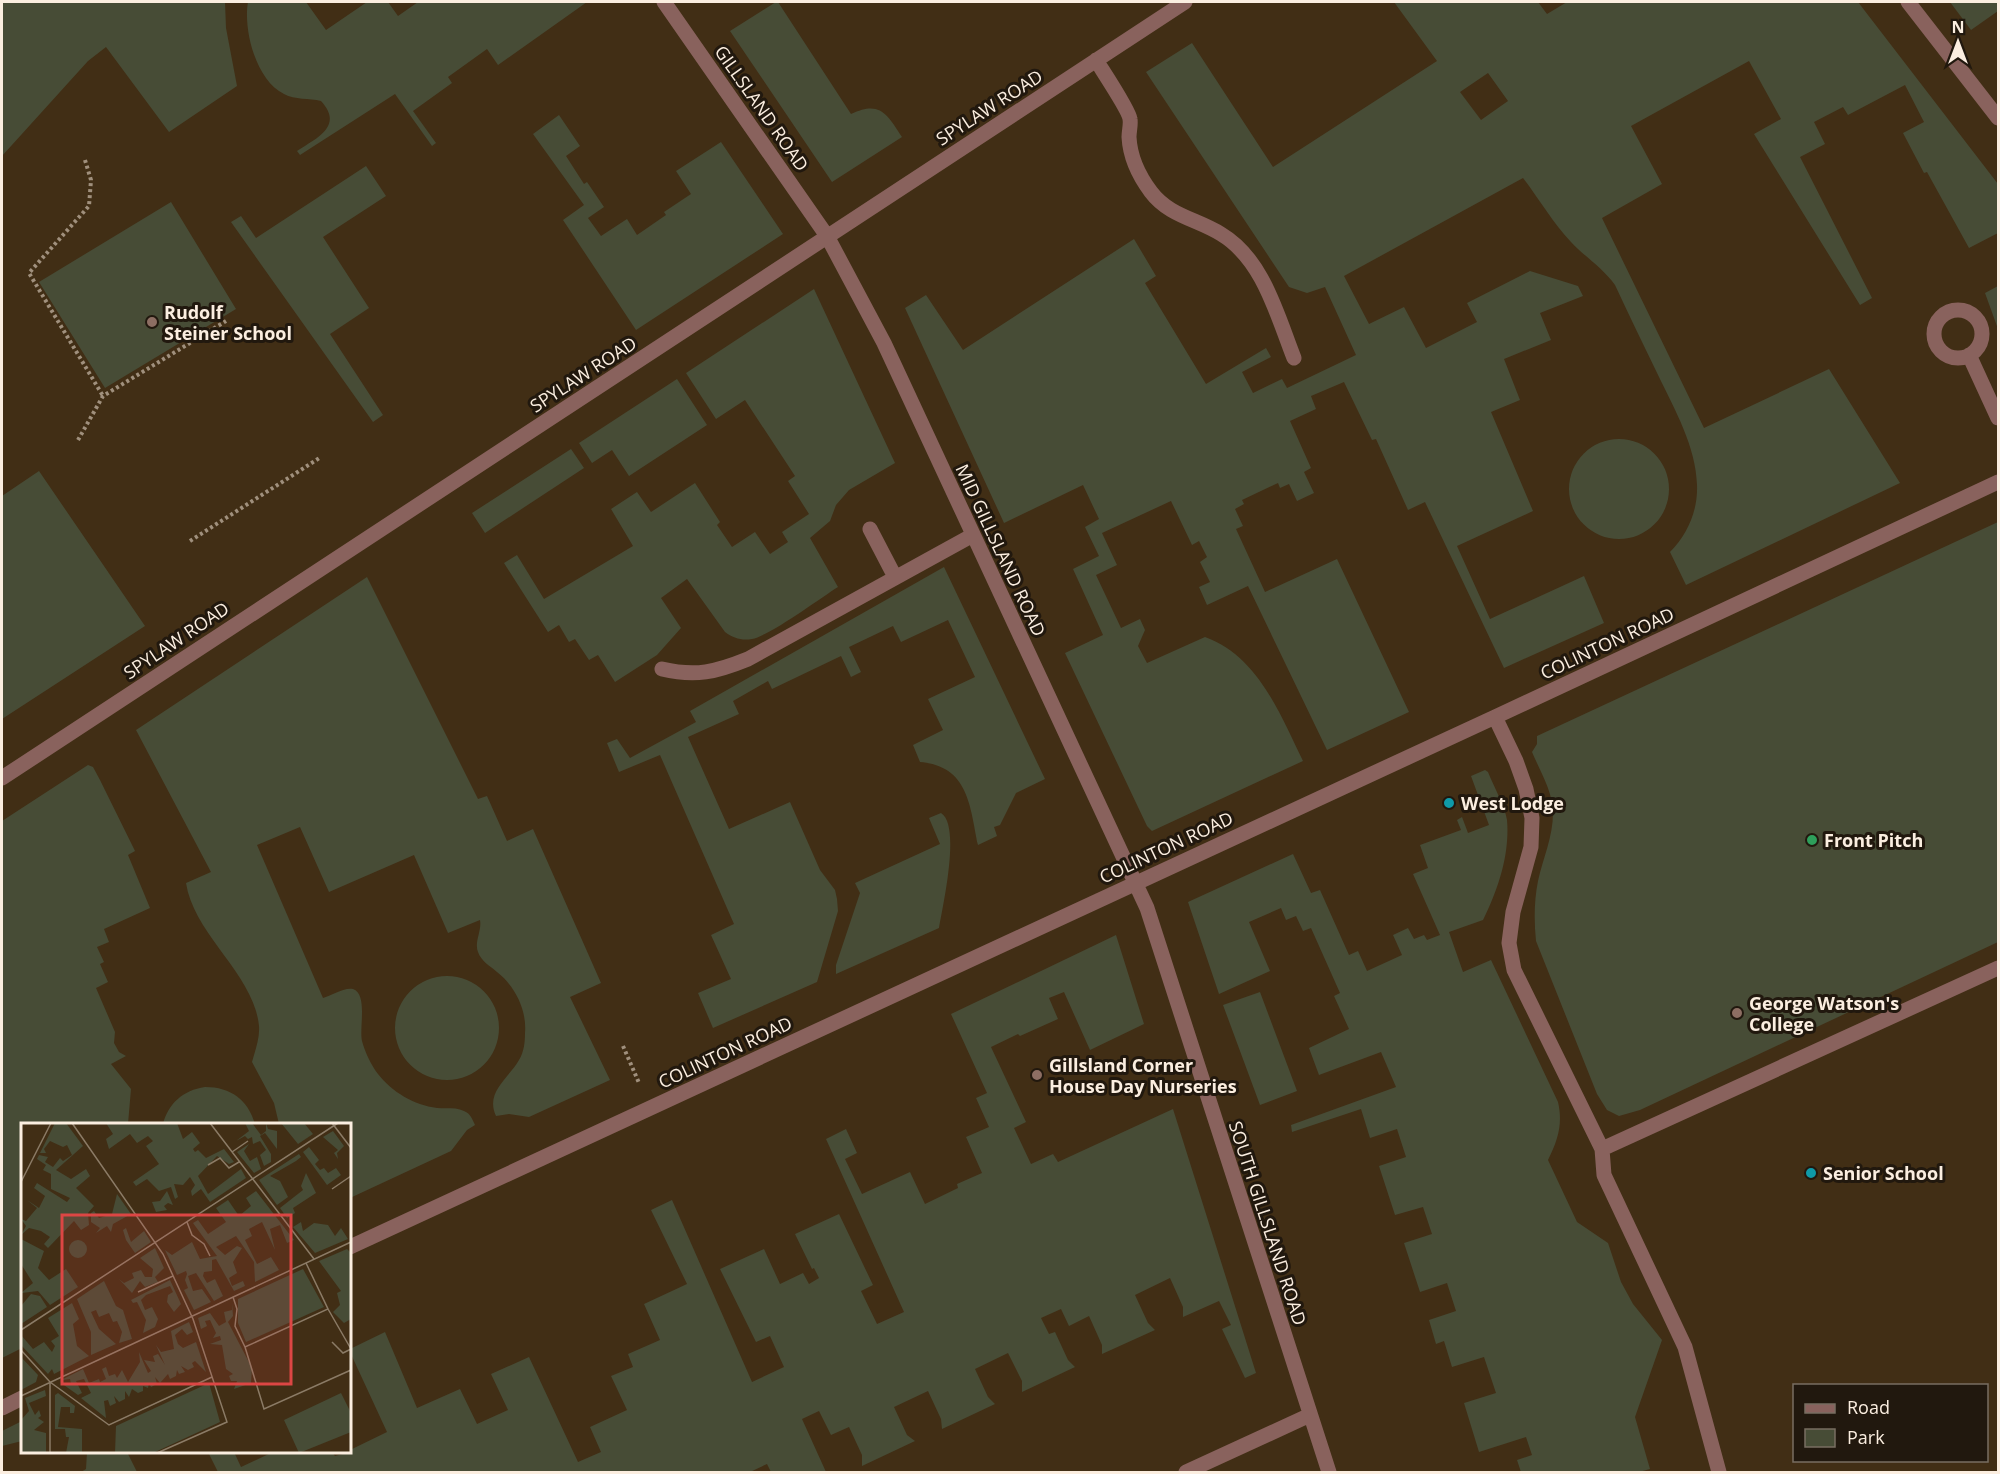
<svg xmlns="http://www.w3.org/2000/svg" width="2000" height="1474" viewBox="0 0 2000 1474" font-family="'Open Sans',sans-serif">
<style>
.green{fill:#474c36;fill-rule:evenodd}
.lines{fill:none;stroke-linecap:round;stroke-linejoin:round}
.path{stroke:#a0907d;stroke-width:4;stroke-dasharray:3 3;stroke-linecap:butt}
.minor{stroke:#89625d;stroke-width:15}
.education-dot{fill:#8d6e63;stroke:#21180e;stroke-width:2}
.culture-dot{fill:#0f9aa8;stroke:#21180e;stroke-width:2}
.leisure-dot{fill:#2e9e5b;stroke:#21180e;stroke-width:2}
.labels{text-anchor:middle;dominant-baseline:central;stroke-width:6;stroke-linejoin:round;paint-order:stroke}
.street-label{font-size:18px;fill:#fbeee0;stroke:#21180e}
.poi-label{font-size:18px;font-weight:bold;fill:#fbeee0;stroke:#21180e;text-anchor:start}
.inset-road{fill:none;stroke:#8b7b66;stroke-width:1.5}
.view{fill:#dc4644;fill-opacity:0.15;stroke:#dc4644;stroke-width:3}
.inset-edge{fill:none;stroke:#fbeee0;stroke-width:3}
</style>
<rect width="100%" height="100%" fill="#412e15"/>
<path class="green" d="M 2,2 L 225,2 L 226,28 L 237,86 L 169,132 L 106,47 L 88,61 L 2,156 Z
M 248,2 L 306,2 L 326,30 L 367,2 L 388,2 L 398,16 L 418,2 L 587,2 L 498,65 L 487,49 L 448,77 L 452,83 L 413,111 L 436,143 L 432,146 L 395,94 L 300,155 L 297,151 C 317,138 344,126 321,101 C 309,98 295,100 284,94 C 256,81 243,29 248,2 Z
M 776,2 L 778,2 L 851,114 C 880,100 887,114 902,137 L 832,182 L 730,31 Z
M 1394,2 L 1538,2 L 1547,14 L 1567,2 L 1858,2 L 1998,184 L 1998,233 L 1969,248 L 1927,172 L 1924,173 L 1903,133 L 1924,122 L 1905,85 L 1848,115 L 1843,107 L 1814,122 L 1825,144 L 1800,157 L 1872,298 L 1860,305 L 1754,134 L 1781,119 L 1749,61 L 1631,126 L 1662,184 L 1602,218 L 1704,428 L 1829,369 L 1900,483 L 1686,585 L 1670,552 C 1688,534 1698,510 1697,485 C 1696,447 1675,410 1659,377 C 1644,346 1629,315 1615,285 C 1603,268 1585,257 1571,242 C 1553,223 1539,199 1523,178 L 1344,276 L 1369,324 L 1404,307 L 1426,348 L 1477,322 L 1467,303 L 1530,271 L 1578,286 L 1583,296 L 1540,313 L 1551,340 L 1504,359 L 1520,400 L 1491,412 L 1533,511 L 1457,546 L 1490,619 L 1584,576 L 1604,623 L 1504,668 L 1425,502 L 1408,510 L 1376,439 L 1372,440 L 1344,382 L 1311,396 L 1316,409 L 1290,421 L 1311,468 L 1304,472 L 1314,493 L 1297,501 L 1289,484 L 1280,488 L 1278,483 L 1242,500 L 1244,504 L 1235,509 L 1243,526 L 1236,529 L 1265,592 L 1337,559 L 1409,712 L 1327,750 L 1248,586 L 1207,605 L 1199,587 L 1210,582 L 1200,562 L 1207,557 L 1199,541 L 1192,545 L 1171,501 L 1102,533 L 1117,565 L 1096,575 L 1121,628 L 1140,619 L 1145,630 L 1138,646 L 1147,663 L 1205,637 C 1258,656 1280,714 1303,761 L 1152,831 L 1147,826 L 1065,653 L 1103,635 L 1073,569 L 1099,556 L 1085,527 L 1099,519 L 1083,485 L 1004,523 L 905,308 L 926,295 L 963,350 L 1134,239 L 1156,276 L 1145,283 L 1206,384 L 1266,348 L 1271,357 L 1242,372 L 1253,393 L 1282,379 L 1287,388 L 1356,355 L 1325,287 L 1307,293 L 1289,287 L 1146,72 L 1192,43 L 1273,167 L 1437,61 ZM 1488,73 L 1508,101 L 1481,120 L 1460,92 Z
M 1950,2 L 1998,2 L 1998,11 L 1971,30 Z
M 559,115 L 580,146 L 566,156 L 584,184 L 587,182 L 604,207 L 588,218 L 601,236 L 627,219 L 637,235 L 666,215 L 664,212 L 691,194 L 676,171 L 721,142 L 783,234 L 636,330 L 563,220 L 584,205 L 533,134 Z
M 366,166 L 386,196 L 323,237 L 369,308 L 330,334 L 383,415 L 373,422 L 231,222 L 241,216 L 256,238 Z
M 171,202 L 236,309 L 105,388 L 39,282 Z
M 1998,286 L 1998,329 L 1985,293 Z
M 814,289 L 895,463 L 849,490 L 836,505 L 830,521 L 810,538 L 838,587 C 819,599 771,635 752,639 C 742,641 733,638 725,632 L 687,579 L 661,598 L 681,628 L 657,655 L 615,682 L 598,655 L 589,660 L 575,639 L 569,642 L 559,625 L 548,632 L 504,563 L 517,555 L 544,599 L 633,546 L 611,509 L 637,492 L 651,512 L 695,483 L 720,522 L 717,525 L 732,547 L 755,532 L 770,554 L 788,542 L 782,532 L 809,514 L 788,481 L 795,476 L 745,400 L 716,419 L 686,373 Z
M 677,379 L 707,425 L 629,476 L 612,450 L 592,463 L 579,443 Z
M1569 489a50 50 0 1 1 100 0a50 50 0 1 1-100 0Z
M 571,449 L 584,468 L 485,533 L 472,513 Z
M 39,471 L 145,626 L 2,719 L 2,496 Z
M 1998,522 L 1998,942 L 1640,1110 L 1619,1116 L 1607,1110 L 1597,1094 L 1536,941 C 1534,921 1534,901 1538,881 C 1543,858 1553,837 1553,813 C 1553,792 1540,771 1532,752 L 1537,744 L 1537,736 Z
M 944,567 L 1045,779 L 1016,793 L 1000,825 L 994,827 L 997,836 L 978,845 C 970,807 969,766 920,762 L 913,745 L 943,730 L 928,699 L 975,677 L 948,620 L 901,642 L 893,626 L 849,647 L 861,672 L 851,677 L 841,656 L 772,689 L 768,681 L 733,701 L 739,714 L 688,737 L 729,829 L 790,802 L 820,870 L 835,890 L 837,899 L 838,911 L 817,982 L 713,1028 L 698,993 L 731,979 L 711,935 L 734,924 L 660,755 L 619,772 L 607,743 L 617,739 L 630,758 L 696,722 L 690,711 Z
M 367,577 L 478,799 L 487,796 L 507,841 L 533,829 L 601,983 L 570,997 L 610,1080 L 529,1117 L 509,1114 L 496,1116 C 485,1092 508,1079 519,1060 C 524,1052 525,1042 525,1033 C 527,1010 515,986 497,972 C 490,966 481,961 478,952 C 474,942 482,931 480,920 L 448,933 L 414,855 L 329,892 L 300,827 L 257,845 L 323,998 C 331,996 344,987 353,989 C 368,994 359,1028 362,1041 C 365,1052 371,1065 378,1074 C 392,1092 414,1105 437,1108 C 446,1109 456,1107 464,1111 C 471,1114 472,1119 475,1125 L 467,1130 L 451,1151 L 350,1198 L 350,1124 L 279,1124 L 274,1103 L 252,1062 C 255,1051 260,1038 259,1026 C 254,974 194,935 186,883 L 211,872 L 136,730 Z
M 88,765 L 93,767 L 100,780 L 135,851 L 128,855 L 150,908 L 104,929 L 109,942 L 97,947 L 104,962 L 100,964 L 108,982 L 96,988 L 115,1032 L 114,1043 L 119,1052 L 126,1056 L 111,1064 L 131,1089 L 128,1124 L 22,1124 L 22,1348 L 2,1358 L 2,821 Z
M 1485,770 L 1488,772 C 1493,785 1505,806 1507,820 C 1510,854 1498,890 1483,920 L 1449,932 L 1463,972 L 1491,960 L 1558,1102 C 1563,1124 1558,1140 1548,1160 L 1577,1222 L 1608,1243 L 1621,1282 L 1633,1304 L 1662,1340 L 1635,1417 L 1650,1469 L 1639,1472 L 1521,1472 L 1517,1460 L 1532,1455 L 1526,1437 L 1479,1452 L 1464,1403 L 1496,1393 L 1484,1357 L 1452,1367 L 1444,1341 L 1436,1344 L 1429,1320 L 1456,1311 L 1447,1283 L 1420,1292 L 1404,1243 L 1432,1234 L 1423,1207 L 1395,1215 L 1379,1166 L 1406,1157 L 1397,1129 L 1370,1138 L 1361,1109 L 1292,1132 L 1291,1125 L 1396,1087 L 1381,1052 L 1319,1075 L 1309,1048 L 1349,1029 L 1334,996 L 1340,993 L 1311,928 L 1303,931 L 1296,916 L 1286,920 L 1281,908 L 1249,922 L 1270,971 L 1219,994 L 1188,902 L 1293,854 L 1311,893 L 1320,890 L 1349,955 L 1358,951 L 1367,971 L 1402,955 L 1393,935 L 1408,928 L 1414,939 L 1424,935 L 1427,940 L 1440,935 L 1413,874 L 1428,868 L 1420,845 L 1461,830 L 1457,820 L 1462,817 L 1468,833 L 1489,825 L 1471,776 Z
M 941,813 C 961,825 943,905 939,928 L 836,974 L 836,965 L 860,893 L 855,883 L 940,844 L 929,818 Z
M 1116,935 L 1144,1024 L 1090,1050 L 1064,992 L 1049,998 L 1058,1019 L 1020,1036 L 1018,1034 L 991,1047 L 1026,1122 L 1014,1128 L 1031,1164 L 1053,1154 L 1058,1162 L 1173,1109 L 1256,1373 L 1245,1378 L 1222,1329 L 1231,1325 L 1219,1301 L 1183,1317 L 1183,1307 L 1170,1278 L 1135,1295 L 1148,1323 L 1155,1330 L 1102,1354 L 1102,1345 L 1089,1316 L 1069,1326 L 1061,1309 L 1041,1318 L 1049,1334 L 1055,1332 L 1068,1360 L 1075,1367 L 1022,1392 L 1022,1381 L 1008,1353 L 975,1369 L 988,1397 L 995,1404 L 942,1429 L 941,1419 L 928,1391 L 894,1407 L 907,1435 L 915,1441 L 862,1466 L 862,1455 L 849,1427 L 831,1435 L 819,1411 L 802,1419 L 826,1472 L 771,1472 L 767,1464 L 750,1472 L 218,1472 L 208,1452 L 234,1452 L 241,1467 L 273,1452 L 332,1452 L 335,1456 L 350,1452 L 350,1450 L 387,1432 L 350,1352 L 350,1349 L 385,1332 L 417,1408 L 460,1389 L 477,1424 L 508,1410 L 491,1374 L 529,1357 L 578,1462 L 601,1452 L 590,1427 L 627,1410 L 611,1376 L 633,1367 L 628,1354 L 660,1340 L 644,1304 L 687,1284 L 651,1210 L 672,1200 L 752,1382 L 784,1367 L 770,1336 L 756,1342 L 720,1269 L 764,1249 L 780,1284 L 803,1273 L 809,1284 L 819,1278 L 814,1268 L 812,1269 L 795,1234 L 839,1214 L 873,1285 L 861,1291 L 877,1324 L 904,1312 L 826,1139 L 846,1129 L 857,1153 L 845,1159 L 862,1194 L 910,1172 L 925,1204 L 958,1188 L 957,1184 L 982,1173 L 966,1137 L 989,1127 L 976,1098 L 987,1093 L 951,1014 Z
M395 1028a52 52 0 1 1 104 0a52 52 0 1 1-104 0Z
M 1260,992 L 1297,1091 L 1260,1105 L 1223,1005 Z
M 205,1087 C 231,1087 248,1100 255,1124 L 163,1124 C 168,1104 183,1090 205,1087 Z
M 22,1421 L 22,1441 L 2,1446 L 2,1431 Z
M 87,1452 L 127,1452 L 137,1472 L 81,1472 L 86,1469 Z"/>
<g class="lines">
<path class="path" d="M 85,160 L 91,180 L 89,206 L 29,273 L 103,396
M 78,440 L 103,396 L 226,321
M 190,541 L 321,457
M 623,1046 L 639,1083"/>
<path class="minor" d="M 664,2 L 827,236 L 884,343 L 1147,908 L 1329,1472
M 1908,2 L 1998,118
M 1096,60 C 1102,70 1129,110 1130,119 C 1131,125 1129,131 1129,137 C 1130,157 1139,176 1151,192 C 1169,216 1197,219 1221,234 C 1263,259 1277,315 1294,358
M1934 334a24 24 0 1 1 48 0a24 24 0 1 1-48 0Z
M 1969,355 L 1998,418
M 870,529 L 895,577
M 662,669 C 696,677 716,672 748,659 L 973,535
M 1495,717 L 1516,761 L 1526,789 L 1532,818 L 1531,847 L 1513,912 L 1509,943 L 1514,970 L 1602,1149 L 1998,968
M 2,778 L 1185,2
M 1602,1149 L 1604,1175 L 1685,1347 L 1719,1472
M 350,1247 L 1495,717 L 1998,482
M 2,1408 L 22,1398
M 1186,1472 L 1310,1415"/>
</g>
<g class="education-dot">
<circle cx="152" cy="322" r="6"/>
<circle cx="1737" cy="1013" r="6"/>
<circle cx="1037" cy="1075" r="6"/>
</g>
<g class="culture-dot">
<circle cx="1449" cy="803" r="6"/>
<circle cx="1811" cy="1173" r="6"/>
</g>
<circle class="leisure-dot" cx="1812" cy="840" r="6"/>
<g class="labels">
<g class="street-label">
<text transform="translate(989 107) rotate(-33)">SPYLAW ROAD</text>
<text transform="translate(762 108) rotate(55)">GILLSLAND ROAD</text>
<text transform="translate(583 374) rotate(-33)">SPYLAW ROAD</text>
<text transform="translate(1001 550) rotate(65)">MID GILLSLAND ROAD</text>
<text transform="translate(176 640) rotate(-34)">SPYLAW ROAD</text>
<text transform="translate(1607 643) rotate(-25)">COLINTON ROAD</text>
<text transform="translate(1166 847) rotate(-25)">COLINTON ROAD</text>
<text transform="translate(725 1052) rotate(-25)">COLINTON ROAD</text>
<text transform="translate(1268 1223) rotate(72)">SOUTH GILLSLAND ROAD</text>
</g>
<g class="poi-label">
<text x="164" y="312">Rudolf<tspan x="164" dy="21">Steiner School</tspan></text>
<text x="1461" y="803">West Lodge</text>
<text x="1824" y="840">Front Pitch</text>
<text x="1749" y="1003">George Watson's<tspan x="1749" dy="21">College</tspan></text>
<text x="1049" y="1065">Gillsland Corner<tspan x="1049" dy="21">House Day Nurseries</tspan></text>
<text x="1823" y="1173">Senior School</text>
</g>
</g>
<g transform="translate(21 1123)">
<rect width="330" height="330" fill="#412e15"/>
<path d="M 34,0 L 45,0 L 62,23 L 35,47 L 50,56 L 65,46 L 69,53 L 55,65 L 73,83 L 67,90 L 68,102 L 60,107 L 53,98 L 27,125 L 23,121 L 29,114 L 20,108 L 8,105 L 0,112 L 5,103 L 0,96 L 5,98 L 16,85 L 6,77 L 18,85 L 24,73 L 13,65 L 16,60 L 46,79 L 49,75 L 30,66 L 30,51 L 22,47 L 25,42 L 16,36 L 18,32 L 27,34 L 24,39 L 32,44 L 39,35 L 42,38 L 51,32 L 46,22 L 42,24 L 29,18 L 23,26 L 25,30 L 19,30 ZM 85,0 L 156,0 L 162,16 L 171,9 L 179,20 L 172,26 L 174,29 L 177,27 L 185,35 L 203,26 L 213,39 L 208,41 L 196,33 L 177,53 L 187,71 L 220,46 L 225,55 L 189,79 L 180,66 L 171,73 L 170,68 L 174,62 L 169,54 L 162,62 L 153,61 L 157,74 L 154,76 L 150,64 L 138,68 L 126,56 L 115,63 L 112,59 L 138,41 L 125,23 L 132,18 L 127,13 L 116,20 L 109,11 L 88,26 L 85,16 L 92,11 ZM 224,0 L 231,0 L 240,12 L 245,8 L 245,0 L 247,6 L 256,8 L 256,26 L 244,10 L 239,13 L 250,31 L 250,39 L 243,43 L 239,32 L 245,27 L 239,18 L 232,21 L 231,14 L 227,16 L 224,13 L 215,18 L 228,8 ZM 260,0 L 283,0 L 292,11 L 277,21 ZM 312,8 L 323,23 L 316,30 L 317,36 L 313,30 L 317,27 L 302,14 ZM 228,21 L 223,28 L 229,38 L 236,34 L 240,46 L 233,50 L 216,29 ZM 288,24 L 298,37 L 294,41 L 299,47 L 303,45 L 307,50 L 315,45 L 320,52 L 306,62 L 282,29 ZM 278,31 L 280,34 L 275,38 L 249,53 L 259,58 L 267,74 L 256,82 L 238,57 ZM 285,50 L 295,70 L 272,85 L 274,90 L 266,95 L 259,85 L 282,67 L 280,63 ZM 146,68 L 152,82 L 147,80 L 143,83 L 146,87 L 135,89 L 131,79 L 139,78 ZM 235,68 L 273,117 L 266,120 L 259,102 L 249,106 L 254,127 L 241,99 L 228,106 L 231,113 L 224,117 L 236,141 L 250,134 L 258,147 L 234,159 L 233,139 L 215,113 L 195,124 L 204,132 L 216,123 L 221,125 L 212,139 L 216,150 L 208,155 L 211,163 L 222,158 L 224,163 L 213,168 L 195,136 L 191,137 L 191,148 L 183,149 L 182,153 L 186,160 L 194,156 L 202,173 L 193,178 L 175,150 L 167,153 L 172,168 L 181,166 L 190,179 L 173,187 L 163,167 L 167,165 L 164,157 L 166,151 L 165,148 L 156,152 L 144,127 L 151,132 L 171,119 L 179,136 L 196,133 L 172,100 L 177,97 L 187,111 L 205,99 L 195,85 L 207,77 L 218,93 L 230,83 L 225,75 ZM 96,71 L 110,91 L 92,101 L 90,109 L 86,103 L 75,110 L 79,105 L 70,99 L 70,90 L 73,88 L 78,95 L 91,91 ZM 280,99 L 282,108 L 293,100 L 307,102 L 314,113 L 320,105 L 327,116 L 294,130 L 272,104 ZM 105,105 L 110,119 L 123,108 L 130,119 L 114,130 L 105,117 L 102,107 ZM 0,116 L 23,128 L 17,145 L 28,157 L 45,146 L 57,164 L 29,182 L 17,168 L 0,170 L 12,160 L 0,141 ZM48 126a9 9 0 1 1 18 0a9 9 0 1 1-18 0ZM 134,125 L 143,145 L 134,154 L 137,159 L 124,164 L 119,158 L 111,170 L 98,156 L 103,160 L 113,155 L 111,150 L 120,147 L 124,154 L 131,154 L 132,146 L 119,135 ZM 326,126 L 330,130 L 330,196 L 323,200 L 312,189 L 319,182 L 316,170 L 320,168 L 298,138 ZM 282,146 L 303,184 L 225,219 L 217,200 L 217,176 ZM 149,157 L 160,181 L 153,189 L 146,179 L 147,172 L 152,169 L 149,163 L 125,172 L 120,177 L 124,187 L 131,184 L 137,196 L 134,204 L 122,210 L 125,197 L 116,179 L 112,180 L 110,177 ZM 83,158 L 95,183 L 102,187 L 111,216 L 98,220 L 101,209 L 96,198 L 92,199 L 88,190 L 78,194 L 75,187 L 70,189 L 78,206 L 95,221 L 70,232 L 70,209 L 56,176 ZM 10,171 L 19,173 L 26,184 L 0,201 L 0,183 ZM 51,180 L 58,196 L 52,201 L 56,223 L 68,233 L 33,251 L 31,246 L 27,251 L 0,222 L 0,212 L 12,226 L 23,219 L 31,229 L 34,223 L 30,218 L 38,213 L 27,195 ZM 211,180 L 212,193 L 207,199 L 231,245 L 230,260 L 213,266 L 216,258 L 210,258 L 208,253 L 212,251 L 205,246 L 201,222 L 189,221 L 200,217 L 199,213 L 192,215 L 195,210 L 189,197 L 184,198 L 186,203 L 180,206 L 177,195 L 189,190 L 198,203 L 205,199 L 203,189 L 211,187 ZM 168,199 L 172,209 L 166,212 L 161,206 L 154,212 L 157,221 L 162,225 L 175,219 L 185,249 L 174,238 L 171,240 L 173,244 L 167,247 L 160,243 L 164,249 L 158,251 L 156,247 L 155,253 L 149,256 L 147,251 L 139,260 L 134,254 L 136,261 L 130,264 L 128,260 L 127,265 L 122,263 L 122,268 L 117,270 L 111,266 L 108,274 L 104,268 L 104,276 L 98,279 L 93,273 L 95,280 L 89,283 L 87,277 L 83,278 L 85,295 L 60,275 L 70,270 L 63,256 L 55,258 L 61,270 L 57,272 L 40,260 L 50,261 L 49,256 L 40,257 L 62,246 L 68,260 L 78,256 L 79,259 L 85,256 L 81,246 L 85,244 L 88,253 L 94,251 L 96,255 L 101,247 L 107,259 L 119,239 L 118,229 L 127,250 L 130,248 L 123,237 L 134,239 L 132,233 L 137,231 L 144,242 L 135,222 L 140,229 L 153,226 L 150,208 ZM 0,234 L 17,252 L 15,259 L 0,267 ZM 188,260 L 199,299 L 132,330 L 94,330 L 95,303 ZM 24,267 L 25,273 L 8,280 L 14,292 L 18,287 L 20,293 L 17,295 L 23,299 L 13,307 L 25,310 L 25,330 L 0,330 L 0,297 L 8,288 L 4,275 ZM 37,270 L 54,283 L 53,290 L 49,290 L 49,284 L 40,284 L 37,304 L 61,306 L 61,330 L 45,330 L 48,314 L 45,314 L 44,306 L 34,306 L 34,272 ZM 320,270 L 330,290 L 330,309 L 278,330 L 263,297 Z" fill="#474c36"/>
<path class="inset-road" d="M 51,0 L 142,131 L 172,196 L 206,299 L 136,330M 189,0 L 293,136M 311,0 L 330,25M 211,29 L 227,18M 187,42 L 199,35 L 208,45 L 218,39M 0,59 L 30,0M 311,66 L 330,53M 166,99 L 171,112 L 183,121 L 189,133M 117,169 L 152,153M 212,174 L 216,186 L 214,203 L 224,224 L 307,186 L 285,140M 307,186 L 330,226M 0,207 L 317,0M 311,219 L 322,230 L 330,226M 224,224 L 243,286 L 330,247M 0,227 L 29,259 L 88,302 L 191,254M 29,259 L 29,330M 0,273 L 330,119"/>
<path class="view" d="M 41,92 L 270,92 L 270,261 L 41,261 Z"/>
<rect width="330" height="330" class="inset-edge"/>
</g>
<rect width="2000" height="1474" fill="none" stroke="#fbeee0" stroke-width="6"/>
<rect x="1793" y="1384" width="195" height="78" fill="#21180e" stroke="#786e62" stroke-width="1.5"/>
<rect x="1805" y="1404" width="30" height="9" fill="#89625d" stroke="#786e62" stroke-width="1.5"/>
<text x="1847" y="1414" font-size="18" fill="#fbeee0">Road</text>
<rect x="1805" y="1429" width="30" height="18" fill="#474c36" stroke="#786e62" stroke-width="1.5"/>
<text x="1847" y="1444" font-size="18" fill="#fbeee0">Park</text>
<g transform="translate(1958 42)" stroke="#21180e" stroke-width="4.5" paint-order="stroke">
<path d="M0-4.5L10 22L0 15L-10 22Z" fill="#fbeee0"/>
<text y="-9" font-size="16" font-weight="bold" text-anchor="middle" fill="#fbeee0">N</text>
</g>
</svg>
